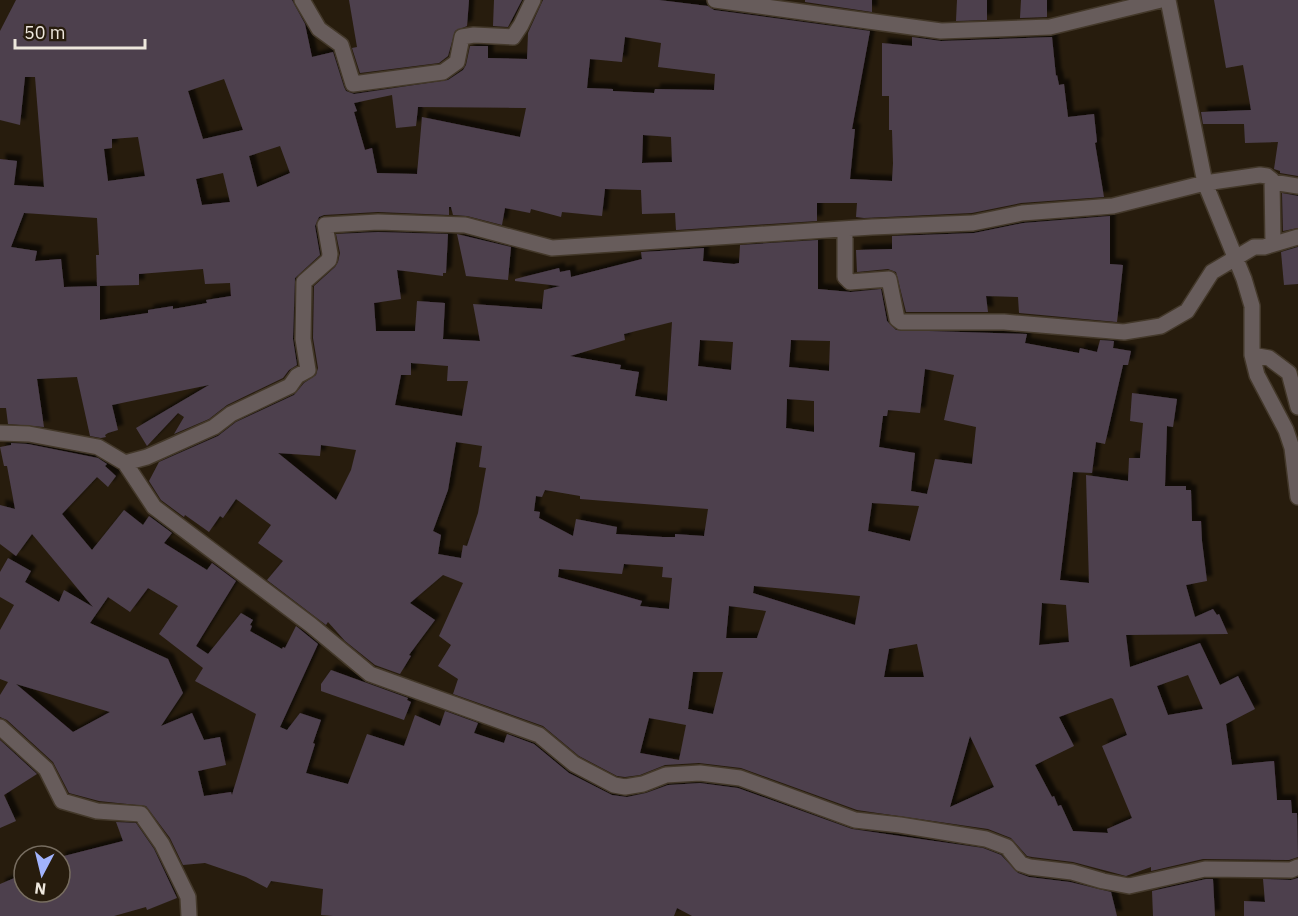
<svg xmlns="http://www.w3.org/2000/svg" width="1298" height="916" viewBox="0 0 1298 916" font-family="'IBM Plex Sans',sans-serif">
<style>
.building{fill:#4d404e;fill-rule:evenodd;filter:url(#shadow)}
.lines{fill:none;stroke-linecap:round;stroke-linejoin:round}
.street-casing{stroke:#43382a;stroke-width:18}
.street{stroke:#675c5b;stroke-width:15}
</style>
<defs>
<filter id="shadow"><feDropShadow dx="5.5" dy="-5.5" stdDeviation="1.5" flood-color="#0009"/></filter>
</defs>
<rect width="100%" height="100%" fill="#271c0d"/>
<path class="building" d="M 16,0 L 292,0 L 305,24 L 312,57 L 333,52 L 344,87 L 346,91 L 354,94 L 448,80 L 463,70 L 466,65 L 470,46 L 488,46 L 488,58 L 527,59 L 528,33 L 543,0 L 659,0 L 708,6 L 714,10 L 870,31 L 852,129 L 855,129 L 850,179 L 892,181 L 893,163 L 892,130 L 889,130 L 889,96 L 882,96 L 882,43 L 912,46 L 912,37 L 941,41 L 1052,37 L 1056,76 L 1057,75 L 1059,85 L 1064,84 L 1068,117 L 1094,114 L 1097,142 L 1095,143 L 1104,197 L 1021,203 L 972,213 L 864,218 L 856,217 L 857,203 L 817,203 L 817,221 L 676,230 L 675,213 L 642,214 L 641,190 L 605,189 L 602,216 L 562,212 L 561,217 L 531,209 L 530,213 L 505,208 L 502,225 L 467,216 L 453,215 L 451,207 L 449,207 L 449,215 L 378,212 L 324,215 L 319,217 L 315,226 L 320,255 L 295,278 L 293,339 L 297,365 L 289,370 L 283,378 L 227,405 L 209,419 L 174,434 L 184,417 L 178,413 L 147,446 L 136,428 L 209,385 L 112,405 L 118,430 L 108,433 L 105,435 L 106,437 L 101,438 L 90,436 L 77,377 L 37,379 L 44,427 L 8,424 L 6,408 L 0,408 L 0,159 L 17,161 L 14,185 L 44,187 L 35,77 L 25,77 L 20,125 L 0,120 L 0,31 ZM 625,37 L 661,43 L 658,67 L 715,74 L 714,90 L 655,89 L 654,93 L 613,91 L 613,89 L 587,88 L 590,59 L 622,62 ZM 224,79 L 243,130 L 203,139 L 188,91 ZM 392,95 L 396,128 L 416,126 L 418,107 L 526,108 L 520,137 L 422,117 L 417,174 L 377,173 L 372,148 L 365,150 L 354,112 L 357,111 L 354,103 ZM 643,135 L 671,137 L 672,162 L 642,163 ZM 138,137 L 145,176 L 108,181 L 104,149 L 112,148 L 112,139 ZM 280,146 L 290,173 L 257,187 L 249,156 ZM 223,173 L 230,202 L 202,205 L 196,179 ZM 24,213 L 97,218 L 99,255 L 96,255 L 97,286 L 139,285 L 139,274 L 203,269 L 205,284 L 230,283 L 231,296 L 206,300 L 207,303 L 173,309 L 173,306 L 148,310 L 148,313 L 100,320 L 100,286 L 64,287 L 61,259 L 35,261 L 37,251 L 11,247 Z
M 349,0 L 469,0 L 467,26 L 455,31 L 448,56 L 439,63 L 360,73 L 352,48 L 357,47 Z
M 494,0 L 522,0 L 508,27 L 493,26 Z
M 805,0 L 872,0 L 872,12 L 805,2 Z
M 957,0 L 987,0 L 987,20 L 956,21 Z
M 1021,0 L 1047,0 L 1047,17 L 1020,18 Z
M 1214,0 L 1298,0 L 1298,176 L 1280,173 L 1280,171 L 1274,169 L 1278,142 L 1245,143 L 1244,124 L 1203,124 L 1201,112 L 1251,110 L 1243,65 L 1226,68 Z
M 1282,193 L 1298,196 L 1298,228 L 1283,231 Z
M 1110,216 L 1110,264 L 1123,265 L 1117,322 L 1019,313 L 1018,297 L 986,296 L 988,312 L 906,312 L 896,272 L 888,269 L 857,272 L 856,250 L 892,249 L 892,236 L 974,233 L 1023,223 Z
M 378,232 L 448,234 L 446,273 L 443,273 L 443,276 L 397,270 L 401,299 L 374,303 L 376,331 L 415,331 L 417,301 L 445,303 L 443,339 L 480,341 L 473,304 L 542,309 L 544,290 L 560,286 L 515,281 L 515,279 L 559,268 L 560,272 L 570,270 L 571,277 L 642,259 L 641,252 L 659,251 L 704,248 L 703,261 L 734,264 L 739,263 L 740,245 L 818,240 L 818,289 L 851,292 L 881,289 L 887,321 L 896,330 L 1027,334 L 1025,343 L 1079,353 L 1080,348 L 1097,352 L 1100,340 L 1114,341 L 1113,348 L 1131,351 L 1128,365 L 1123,365 L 1105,444 L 1096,442 L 1092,473 L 1073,472 L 1060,580 L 1089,583 L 1086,475 L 1128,481 L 1129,458 L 1140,458 L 1143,423 L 1130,421 L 1132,393 L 1177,399 L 1173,427 L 1167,426 L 1165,486 L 1186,486 L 1186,490 L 1191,490 L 1192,521 L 1201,521 L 1202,541 L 1207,581 L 1186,585 L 1195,617 L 1213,609 L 1217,615 L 1219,614 L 1228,634 L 1126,635 L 1130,667 L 1200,643 L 1220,685 L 1238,676 L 1255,709 L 1226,724 L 1232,765 L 1274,761 L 1277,800 L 1291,800 L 1292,813 L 1297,813 L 1298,857 L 1289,860 L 1203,859 L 1151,871 L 1151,867 L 1126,876 L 1073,862 L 1032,857 L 1027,856 L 1011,838 L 988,829 L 857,810 L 741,768 L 699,763 L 665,765 L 640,775 L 625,777 L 617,776 L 579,756 L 543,726 L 453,694 L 458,679 L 438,666 L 451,645 L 439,636 L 463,583 L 443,575 L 410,603 L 435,620 L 409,655 L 411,656 L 400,674 L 375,665 L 345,641 L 328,622 L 326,625 L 267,580 L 283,561 L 258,543 L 271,525 L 236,499 L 223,518 L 220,516 L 209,532 L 185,515 L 184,517 L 161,500 L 149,481 L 159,462 L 218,436 L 236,422 L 294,395 L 304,383 L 316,375 L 318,368 L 313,338 L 314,286 L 335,267 L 338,262 L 340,253 L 336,234 ZM 672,322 L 667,401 L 635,396 L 639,372 L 620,369 L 621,365 L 570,356 L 625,340 L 624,334 ZM 700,340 L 733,342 L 731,370 L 698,366 ZM 791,340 L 830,341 L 829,371 L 789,367 ZM 411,363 L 448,366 L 447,381 L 468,381 L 462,416 L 395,405 L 401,375 L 411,375 ZM 925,369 L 954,375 L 944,420 L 976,427 L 972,464 L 935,459 L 927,494 L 911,491 L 915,453 L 879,447 L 883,416 L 887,416 L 888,410 L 920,413 ZM 787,399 L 814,401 L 814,432 L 786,428 ZM 456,442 L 482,446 L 479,467 L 486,468 L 478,513 L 467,546 L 463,545 L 461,558 L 438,554 L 441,535 L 433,531 L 448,490 ZM 321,445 L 356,450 L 351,470 L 336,500 L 278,453 L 320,456 ZM 545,490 L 580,496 L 580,499 L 708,509 L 704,536 L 675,534 L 675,537 L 663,537 L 616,534 L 617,527 L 576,519 L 573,536 L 539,518 L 540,512 L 534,511 L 536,496 L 542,497 ZM 872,503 L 919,506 L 910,541 L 868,531 ZM 624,564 L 663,567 L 662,577 L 672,578 L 669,609 L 640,606 L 642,601 L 558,577 L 559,569 L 622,574 ZM 754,586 L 860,596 L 855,625 L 753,593 ZM 1042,603 L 1066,605 L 1069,642 L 1039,645 ZM 729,606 L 766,611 L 757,638 L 726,638 ZM 917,644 L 924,677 L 884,677 L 889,649 ZM 693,672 L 723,672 L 713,714 L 688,709 ZM 1188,675 L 1203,709 L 1168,715 L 1157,686 ZM 1111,698 L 1113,699 L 1127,735 L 1102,746 L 1132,818 L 1107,829 L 1108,833 L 1073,831 L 1061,805 L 1058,806 L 1054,796 L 1052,797 L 1035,765 L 1074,746 L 1059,717 ZM 649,718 L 686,725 L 679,760 L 640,753 ZM 970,736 L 994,787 L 950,807 Z
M 457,234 L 511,247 L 508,280 L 466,276 Z
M 1298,247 L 1298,284 L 1284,285 L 1281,252 Z
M 11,443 L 28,444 L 98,458 L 107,464 L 105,466 L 116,476 L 108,487 L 97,477 L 62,514 L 92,550 L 124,510 L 143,525 L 149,516 L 172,533 L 164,543 L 207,570 L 212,563 L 236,581 L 196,646 L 208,654 L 241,613 L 253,620 L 250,625 L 252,626 L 250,631 L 282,649 L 283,647 L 285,648 L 296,626 L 318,644 L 280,727 L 287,730 L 300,713 L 321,720 L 313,743 L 315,744 L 306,773 L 348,784 L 367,734 L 404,746 L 415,715 L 440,726 L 445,711 L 478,723 L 474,733 L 504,743 L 507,734 L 534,744 L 569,773 L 612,795 L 627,797 L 646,793 L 668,785 L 700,783 L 738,788 L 852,829 L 983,848 L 1001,855 L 1018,873 L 1029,877 L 1070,882 L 1111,892 L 1117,916 L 692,916 L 677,908 L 674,916 L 333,916 L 321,915 L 323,889 L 271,881 L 267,888 L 246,877 L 205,863 L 183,865 L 170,838 L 146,806 L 99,801 L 69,793 L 53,762 L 7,720 L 0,717 L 0,695 L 8,682 L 0,679 L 0,630 L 14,605 L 0,597 L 0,572 L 8,558 L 31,571 L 25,582 L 59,602 L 64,590 L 93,607 L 32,534 L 16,556 L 0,544 L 0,505 L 15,509 L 7,466 L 4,466 L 0,447 L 11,445 ZM 148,588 L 178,606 L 159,634 L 203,668 L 195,681 L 256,714 L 232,795 L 231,792 L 204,796 L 198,771 L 226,765 L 220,737 L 204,740 L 192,713 L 161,726 L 183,693 L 168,659 L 90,623 L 108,597 L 130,612 ZM 16,684 L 110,712 L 73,732 Z
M 331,670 L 408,698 L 407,700 L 411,702 L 404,720 L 321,691 L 321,684 Z
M 0,740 L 37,774 L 4,795 L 16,821 L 0,828 Z
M 116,822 L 136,823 L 154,849 L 177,898 L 147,910 L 146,907 L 114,916 L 0,916 L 0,884 L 24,874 L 24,892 L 60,892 L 60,857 L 123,841 Z
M 1298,878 L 1298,916 L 1244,916 L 1244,901 L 1265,902 L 1263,879 L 1291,880 Z
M 1206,879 L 1213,879 L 1215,916 L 1153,916 L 1152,891 Z"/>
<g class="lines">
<g class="street-casing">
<path id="street" d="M 302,0 L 319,29 L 341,45 L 353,84 L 443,72 L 457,62 L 462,37 L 474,35 L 513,37 L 521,25 L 533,0
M 715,0 L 941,31 L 1050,27 L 1161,0
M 1168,0 L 1205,183 L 1244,279 L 1252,306 L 1252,355 L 1257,375 L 1286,430 L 1292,448 L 1298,497
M 1272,182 L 1298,186
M 845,229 L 845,277 L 850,282 L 889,279 L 897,319 L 901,322 L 1004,322 L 1124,332 L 1161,326 L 1187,311 L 1212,272 L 1254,247 L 1264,247 L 1298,237
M 1252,355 L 1269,358 L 1289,373 L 1298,407
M 0,433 L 29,434 L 98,447 L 125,463 L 154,507 L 311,625 L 370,674 L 539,735 L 574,764 L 614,785 L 625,787 L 643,784 L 666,775 L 700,773 L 740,778 L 855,820 L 900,825 L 986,839 L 1007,847 L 1021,864 L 1030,867 L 1072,872 L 1103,881 L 1129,886 L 1205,869 L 1291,870 L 1298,867
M 125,463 L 147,457 L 214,427 L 231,414 L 290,386 L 297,376 L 308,370 L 303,339 L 304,282 L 329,260 L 330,254 L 325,225 L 378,222 L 465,225 L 552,248 L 872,227 L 973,223 L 1022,213 L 1113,206 L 1205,183 L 1260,175 L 1267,176 L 1272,180 L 1273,244
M 0,727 L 46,769 L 62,801 L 97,811 L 141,814 L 162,844 L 188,897 L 189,916"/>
</g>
<use href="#street" class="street"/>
</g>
<g transform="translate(42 874) rotate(187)"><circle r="28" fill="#271c0d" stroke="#776d60" stroke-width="1.5"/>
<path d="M0-4.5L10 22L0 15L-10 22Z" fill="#a1b3fd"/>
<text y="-9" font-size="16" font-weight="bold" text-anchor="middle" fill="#eee7dd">N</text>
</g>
<path d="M15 39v9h130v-9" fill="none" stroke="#eee7dd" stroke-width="3"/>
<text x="24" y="39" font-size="18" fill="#eee7dd" stroke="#271c0d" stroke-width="4.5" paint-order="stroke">50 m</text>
</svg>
